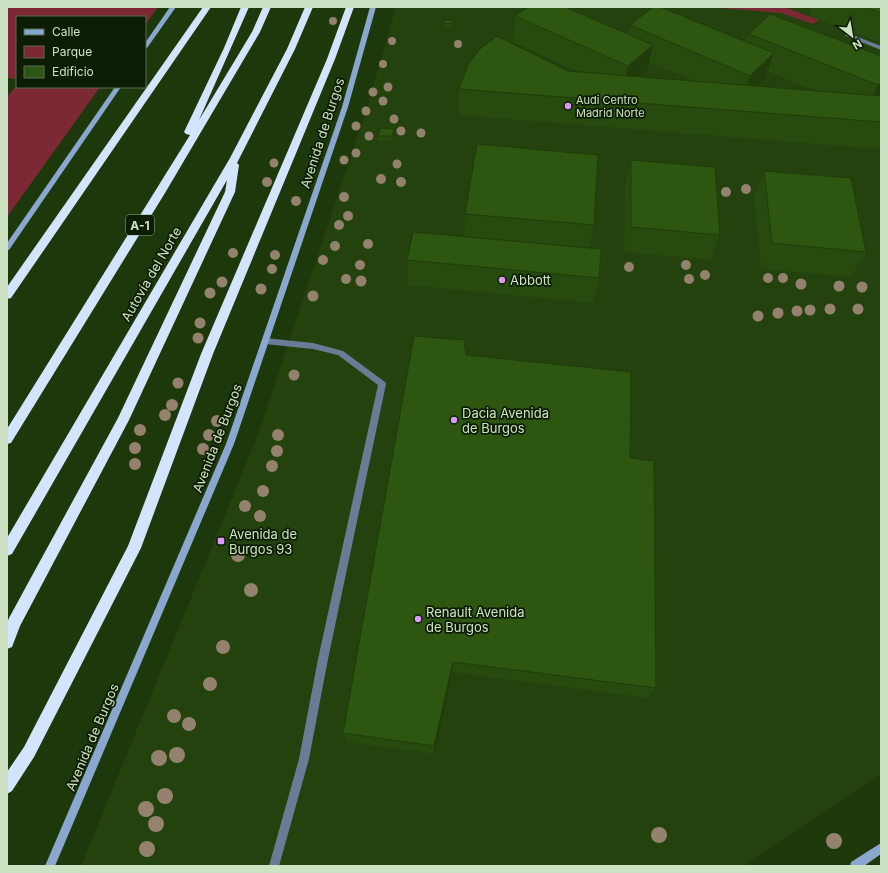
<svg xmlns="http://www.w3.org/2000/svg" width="888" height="873" viewBox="0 0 888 873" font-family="Inter,sans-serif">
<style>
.built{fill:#23420e}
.green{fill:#7d2835}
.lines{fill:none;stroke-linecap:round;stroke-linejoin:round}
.lane{fill:#697c95;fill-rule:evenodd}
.secondary{fill:#89a7cf;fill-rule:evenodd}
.highway{fill:#d2e5fd;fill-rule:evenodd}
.tree{fill:#95826e}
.wall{fill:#274a0e;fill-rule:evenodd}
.shaded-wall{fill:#203c0b}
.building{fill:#2d5610;stroke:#203c0b}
.poi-dot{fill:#da9af6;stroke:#0d1d05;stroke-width:1.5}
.labels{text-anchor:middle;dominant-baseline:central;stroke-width:3.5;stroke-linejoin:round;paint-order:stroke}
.far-poi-label{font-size:11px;fill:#cce2c2;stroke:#0d1d05;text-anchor:start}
.shield{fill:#0d1d05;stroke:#93a789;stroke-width:1}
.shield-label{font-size:12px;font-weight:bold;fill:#cce2c2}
.street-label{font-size:13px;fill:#cce2c2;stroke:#0d1d05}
.poi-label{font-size:13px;fill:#cce2c2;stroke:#0d1d05;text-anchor:start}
</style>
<rect width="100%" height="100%" fill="#1d380a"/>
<path class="built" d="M 396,7 L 881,7 L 881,775 L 744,866 L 81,866 L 259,432 L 368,105 Z"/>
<path class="green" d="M 7,7 L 158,7 L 145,25 L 145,17 L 17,17 L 17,79 L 7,78 Z
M 708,7 L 784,7 L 819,20 L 813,24 L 781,13 Z
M 17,85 L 17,87 L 100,87 L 7,217 L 7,97 Z"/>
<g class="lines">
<path class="lane" d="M 848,33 L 881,46 L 881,50 L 846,36 L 845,35 Z
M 265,338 L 313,343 L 343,351 L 385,382 L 386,384 L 328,659 L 309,759 L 279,866 L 269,866 L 299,759 L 318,659 L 378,385 L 338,355 L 313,349 L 265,344 L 261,341 Z"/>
<path class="secondary" d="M 170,7 L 176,7 L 147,48 L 145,49 L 145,43 Z
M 370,7 L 376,7 L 348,107 L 234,444 L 55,866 L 45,866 L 226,444 L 342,107 Z
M 115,87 L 121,87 L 9,250 L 7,250 L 7,243 Z
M 881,843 L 881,854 L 864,866 L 850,866 L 851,862 Z"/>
<path class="highway" d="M 203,7 L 211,7 L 11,298 L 7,299 L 7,287 Z
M 241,7 L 249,7 L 199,120 L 252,32 L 263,7 L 271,7 L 260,32 L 165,193 L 11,443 L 7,444 L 7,429 L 190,135 L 186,134 L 184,132 L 224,48 Z
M 305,7 L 313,7 L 295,49 L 237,163 L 239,165 L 235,192 L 129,420 L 20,626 L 12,647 L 7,649 L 7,623 L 9,618 L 118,418 L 225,192 L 227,180 L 12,554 L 7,556 L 7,538 L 230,158 L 287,49 Z
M 346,7 L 354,7 L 335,59 L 213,354 L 141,548 L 34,757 L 12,791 L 7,794 L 7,772 L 24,747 L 128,546 L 201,354 L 327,59 Z"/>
</g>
<g class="tree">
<circle cx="333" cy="21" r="4"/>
<circle cx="392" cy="41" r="4"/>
<circle cx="458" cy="44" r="4"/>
<circle cx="383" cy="64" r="4"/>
<circle cx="388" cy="87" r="4.5"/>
<circle cx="373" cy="92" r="4.5"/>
<circle cx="383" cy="101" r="4.5"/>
<circle cx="366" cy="111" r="4.5"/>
<circle cx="394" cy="119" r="4.5"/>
<circle cx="356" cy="126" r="4.5"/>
<circle cx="401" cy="131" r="4.5"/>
<circle cx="421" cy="133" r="4.5"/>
<circle cx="369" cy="136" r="4.5"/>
<circle cx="356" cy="153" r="4.5"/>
<circle cx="344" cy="160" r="4.5"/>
<circle cx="274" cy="163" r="4.5"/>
<circle cx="397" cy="164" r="4.5"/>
<circle cx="381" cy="179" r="5"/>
<circle cx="267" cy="182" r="5"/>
<circle cx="401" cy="182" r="5"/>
<circle cx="746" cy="189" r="5"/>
<circle cx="726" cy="192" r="5"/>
<circle cx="344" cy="197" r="5"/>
<circle cx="296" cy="201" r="5"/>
<circle cx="348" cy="216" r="5"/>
<circle cx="339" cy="225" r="5"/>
<circle cx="368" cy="244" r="5"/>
<circle cx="335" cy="246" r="5"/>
<circle cx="233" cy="253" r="5"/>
<circle cx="275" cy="255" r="5"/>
<circle cx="323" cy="260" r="5"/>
<circle cx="360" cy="265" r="5"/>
<circle cx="686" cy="265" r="5"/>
<circle cx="629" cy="267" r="5"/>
<circle cx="272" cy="269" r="5"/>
<circle cx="705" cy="275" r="5"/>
<circle cx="768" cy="278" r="5"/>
<circle cx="783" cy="278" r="5"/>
<circle cx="346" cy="279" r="5"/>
<circle cx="689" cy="279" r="5"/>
<circle cx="361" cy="281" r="5.5"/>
<circle cx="222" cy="282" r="5.5"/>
<circle cx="801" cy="284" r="5.5"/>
<circle cx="839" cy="286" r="5.5"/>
<circle cx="862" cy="287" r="5.5"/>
<circle cx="261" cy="289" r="5.5"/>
<circle cx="210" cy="293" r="5.5"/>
<circle cx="313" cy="296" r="5.5"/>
<circle cx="830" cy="309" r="5.5"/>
<circle cx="858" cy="309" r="5.5"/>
<circle cx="810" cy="310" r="5.5"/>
<circle cx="797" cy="311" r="5.5"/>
<circle cx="778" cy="313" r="5.5"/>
<circle cx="758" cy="316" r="5.5"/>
<circle cx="200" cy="323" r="5.5"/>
<circle cx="198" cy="338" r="5.5"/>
<circle cx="294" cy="375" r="5.5"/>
<circle cx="178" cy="383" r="5.5"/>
<circle cx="172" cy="405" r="6"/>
<circle cx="165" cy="415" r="6"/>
<circle cx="217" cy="421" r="6"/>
<circle cx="140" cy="430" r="6"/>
<circle cx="209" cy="435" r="6"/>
<circle cx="278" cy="435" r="6"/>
<circle cx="135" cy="448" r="6"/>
<circle cx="203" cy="449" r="6"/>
<circle cx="277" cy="451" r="6"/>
<circle cx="135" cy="464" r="6"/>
<circle cx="272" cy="466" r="6"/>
<circle cx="263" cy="491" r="6"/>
<circle cx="245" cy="506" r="6"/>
<circle cx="260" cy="516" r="6"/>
<circle cx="238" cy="555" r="7"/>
<circle cx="251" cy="590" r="7"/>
<circle cx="223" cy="647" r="7"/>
<circle cx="210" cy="684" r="7"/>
<circle cx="174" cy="716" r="7"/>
<circle cx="189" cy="724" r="7"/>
<circle cx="177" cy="755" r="8"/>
<circle cx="159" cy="758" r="8"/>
<circle cx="165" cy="796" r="8"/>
<circle cx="146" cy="809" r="8"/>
<circle cx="156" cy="824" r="8"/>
<circle cx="659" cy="835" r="8"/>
<circle cx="834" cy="841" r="8"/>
<circle cx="147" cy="849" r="8"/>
</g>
<path class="wall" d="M 813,7 L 881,7 L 881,43 L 809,16 Z
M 515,16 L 628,34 L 630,25 L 746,42 L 749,34 L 881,56 L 881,93 L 878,96 L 881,96 L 881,144 L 878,149 L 459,115 L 459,89 L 568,71 L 578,72 L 513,42 ZM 649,62 L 693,81 L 641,77 L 647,71 ZM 767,71 L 815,91 L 757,86 L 765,79 Z
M 453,20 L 452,29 L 444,28 L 444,23 Z
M 394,129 L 394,134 L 393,141 L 378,141 L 378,136 Z
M 631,160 L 720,235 L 711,260 L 624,252 L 625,185 Z
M 764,171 L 866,252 L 851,277 L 761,269 L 754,196 Z
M 465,214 L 594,225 L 589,248 L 599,278 L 594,303 L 408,285 L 407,260 L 464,237 Z
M 466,355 L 630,458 L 656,688 L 648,698 L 452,672 L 435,754 L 347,742 L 343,733 Z"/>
<path class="shaded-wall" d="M 653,45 L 647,71 L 622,92 L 628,66 Z
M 774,53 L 765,79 L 741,102 L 750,76 Z
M 881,82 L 881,93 L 865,111 L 878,85 Z
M 394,129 L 394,134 L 393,141 L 392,136 Z
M 453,662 L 452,672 L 435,754 L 434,746 Z"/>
<path class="building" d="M 528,7 L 565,7 L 653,45 L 628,66 L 515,16 Z
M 653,7 L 660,7 L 774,53 L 750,76 L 630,25 Z
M 866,7 L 881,7 L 881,13 Z
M 770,14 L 881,56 L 881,82 L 878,85 L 749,34 Z
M 444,20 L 453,20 L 452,24 L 444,23 Z
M 497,36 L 568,71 L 881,96 L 881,122 L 459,89 L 468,65 L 480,49 Z
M 380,128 L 394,129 L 392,136 L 378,136 Z
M 477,144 L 598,155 L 594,225 L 465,214 Z
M 631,160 L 715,167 L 720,235 L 631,227 Z
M 764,171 L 851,178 L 866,252 L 772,243 Z
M 413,232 L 601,249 L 599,278 L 407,260 Z
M 414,336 L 464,340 L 466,355 L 631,372 L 630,458 L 654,461 L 656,688 L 453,662 L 434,746 L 343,733 Z"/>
<g class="poi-dot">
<circle cx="568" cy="106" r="4"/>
<circle cx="502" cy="280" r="4"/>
<circle cx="454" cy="420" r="4"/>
<rect x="217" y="537" width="8" height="8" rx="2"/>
<circle cx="418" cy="619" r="4"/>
</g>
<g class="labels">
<g class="far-poi-label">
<text x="576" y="100">Audi Centro<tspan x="576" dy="13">Madrid Norte</tspan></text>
</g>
<rect class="shield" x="126" y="215" width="28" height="20" rx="3"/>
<g class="shield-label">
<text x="140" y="225">A-1</text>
</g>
<g class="street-label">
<text transform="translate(322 133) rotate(-72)">Avenida de Burgos</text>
<text transform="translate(151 274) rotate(-60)">Autovía del Norte</text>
<text transform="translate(217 438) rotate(-69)">Avenida de Burgos</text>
<text transform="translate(92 737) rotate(-67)">Avenida de Burgos</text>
</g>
<g class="poi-label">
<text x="510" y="280">Abbott</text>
<text x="462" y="413">Dacia Avenida<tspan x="462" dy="15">de Burgos</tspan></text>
<text x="229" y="534">Avenida de<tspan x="229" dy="15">Burgos 93</tspan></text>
<text x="426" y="612">Renault Avenida<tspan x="426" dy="15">de Burgos</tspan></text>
</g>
</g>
<rect width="888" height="873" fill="none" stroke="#cce2c2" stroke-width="16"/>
<rect x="16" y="16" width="130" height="72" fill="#0d1d05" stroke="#596c51"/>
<rect x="24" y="29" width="20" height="6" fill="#89a7cf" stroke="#596c51"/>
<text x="52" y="36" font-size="12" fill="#cce2c2">Calle</text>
<rect x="24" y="46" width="20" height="12" fill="#7d2835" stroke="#596c51"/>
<text x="52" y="56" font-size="12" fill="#cce2c2">Parque</text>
<rect x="24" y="66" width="20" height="12" fill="#2d5610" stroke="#596c51"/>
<text x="52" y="76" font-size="12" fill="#cce2c2">Edificio</text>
<g transform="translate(852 36) rotate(149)" stroke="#0d1d05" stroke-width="3" paint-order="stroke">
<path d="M0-3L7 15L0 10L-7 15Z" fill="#cce2c2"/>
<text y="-6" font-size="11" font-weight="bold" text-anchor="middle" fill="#cce2c2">N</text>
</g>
</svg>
